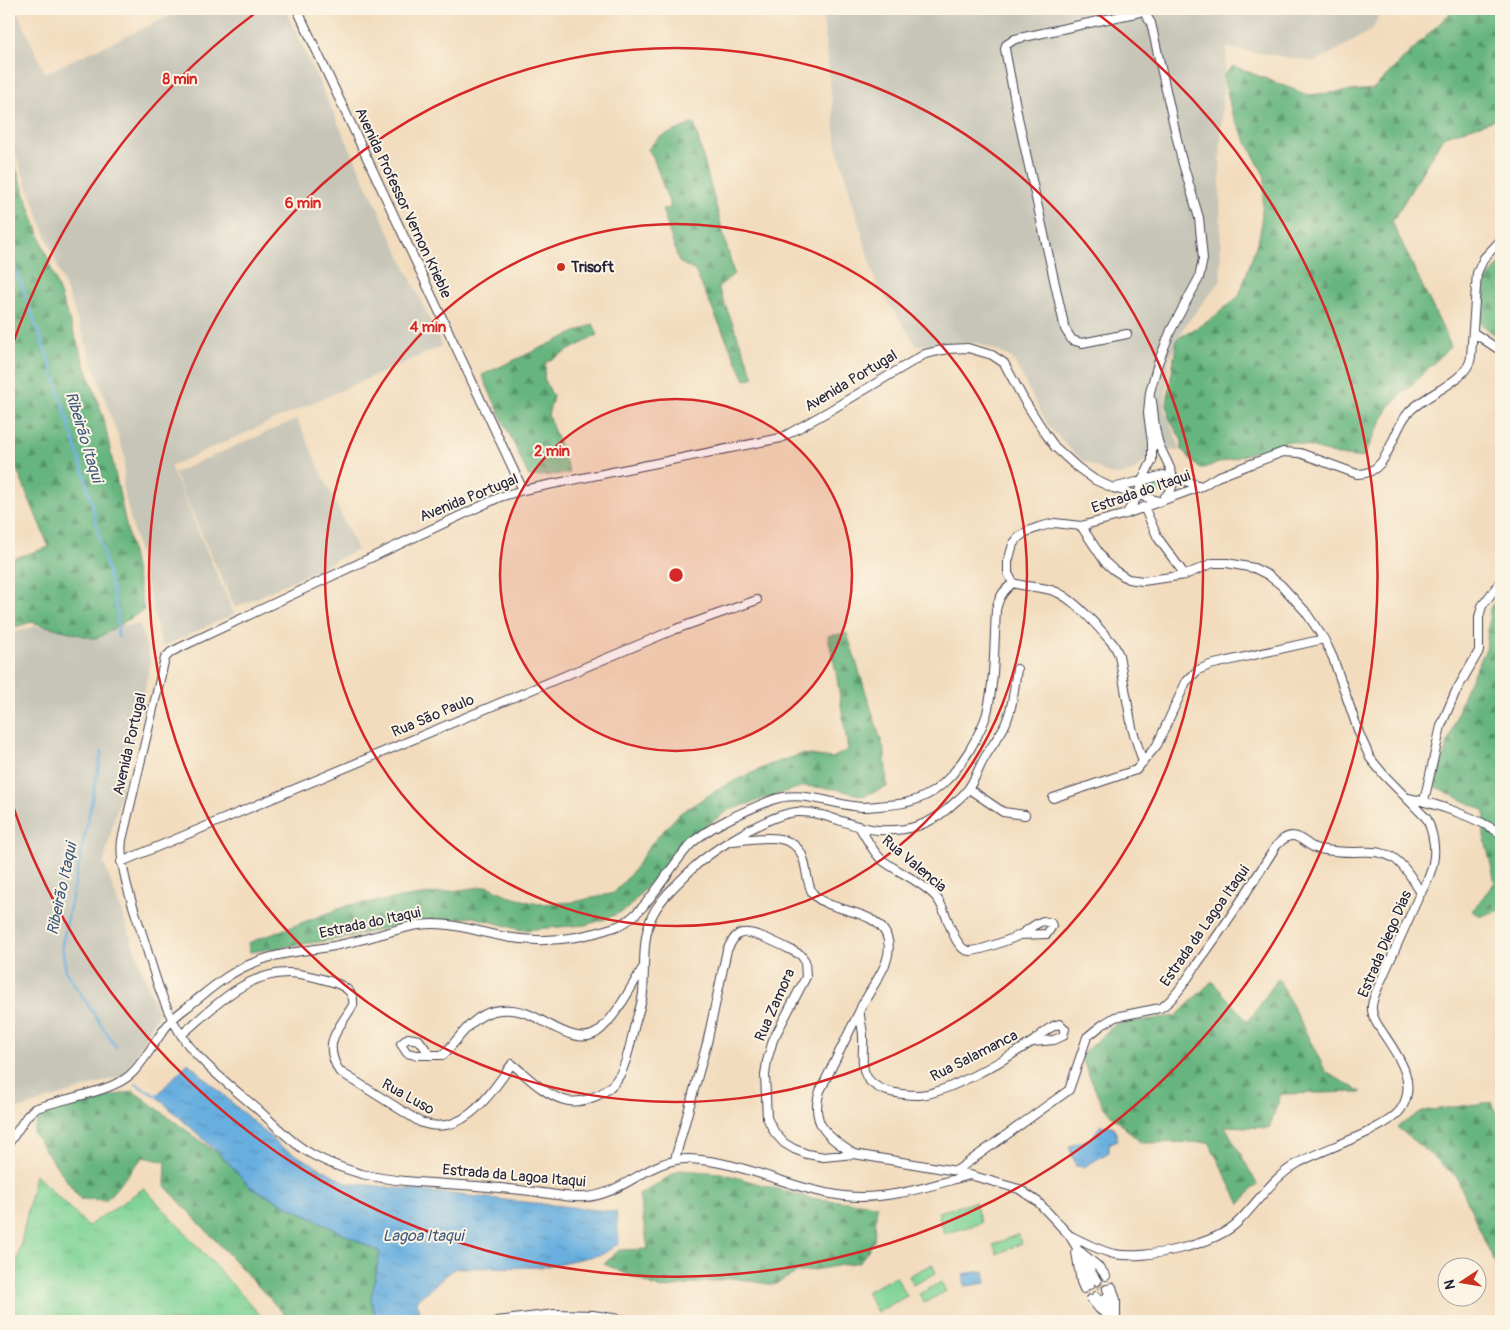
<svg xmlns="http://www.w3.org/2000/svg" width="1510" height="1330" viewBox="0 0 1510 1330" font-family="Pangolin,sans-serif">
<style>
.industrial{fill:#c6c5b8}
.grass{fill:url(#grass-tufts);stroke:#507a68}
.forest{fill:url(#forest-firs);stroke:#446c5d}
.garden{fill:#7ed396;stroke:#507a68}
.water{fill:url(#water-ripples);stroke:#45688d}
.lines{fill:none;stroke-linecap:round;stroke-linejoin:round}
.stream{stroke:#68afdf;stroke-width:2.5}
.minor-tunnel{stroke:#c8b7a3;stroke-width:8;stroke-dasharray:8 4;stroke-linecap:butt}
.minor-casing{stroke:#413e4e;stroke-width:10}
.minor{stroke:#fff;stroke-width:8}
.ring{fill:none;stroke:#d62828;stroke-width:2.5}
.poi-dot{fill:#c8321e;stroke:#fcf5e5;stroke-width:2}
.labels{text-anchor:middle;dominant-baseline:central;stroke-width:4;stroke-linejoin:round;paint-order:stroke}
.street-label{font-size:15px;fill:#22223b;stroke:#fcf5e5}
.poi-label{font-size:15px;font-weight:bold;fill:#22223b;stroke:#fcf5e5;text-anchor:start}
.water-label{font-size:16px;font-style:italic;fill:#3e5a7d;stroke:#fcf5e5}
.centre{fill:#d62828;stroke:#fcf5e5;stroke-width:2.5}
.ring-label{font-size:15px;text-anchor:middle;font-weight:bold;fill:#d62828;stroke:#fcf5e5;stroke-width:4;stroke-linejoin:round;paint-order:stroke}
</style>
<defs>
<pattern id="grass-tufts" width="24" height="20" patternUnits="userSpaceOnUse" patternTransform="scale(1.25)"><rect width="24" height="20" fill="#7ed396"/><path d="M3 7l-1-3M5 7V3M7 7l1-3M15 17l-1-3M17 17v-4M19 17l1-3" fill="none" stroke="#6db582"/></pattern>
<pattern id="forest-firs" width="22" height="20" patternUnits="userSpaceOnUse" patternTransform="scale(1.25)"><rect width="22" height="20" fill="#66b57f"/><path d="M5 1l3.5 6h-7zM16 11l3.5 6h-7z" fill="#549369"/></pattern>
<pattern id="water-ripples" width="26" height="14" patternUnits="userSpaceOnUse" patternTransform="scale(1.25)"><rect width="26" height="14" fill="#68afdf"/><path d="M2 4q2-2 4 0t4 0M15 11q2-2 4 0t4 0" fill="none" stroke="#558eb6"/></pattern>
</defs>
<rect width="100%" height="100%" fill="#fcf5e5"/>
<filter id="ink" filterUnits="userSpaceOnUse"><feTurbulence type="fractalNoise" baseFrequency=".02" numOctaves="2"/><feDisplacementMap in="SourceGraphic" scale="10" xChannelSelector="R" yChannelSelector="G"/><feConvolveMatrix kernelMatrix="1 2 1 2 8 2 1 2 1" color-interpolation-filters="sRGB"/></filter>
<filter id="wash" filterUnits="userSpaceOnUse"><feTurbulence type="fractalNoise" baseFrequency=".0096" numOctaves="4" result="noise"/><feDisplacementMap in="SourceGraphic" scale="20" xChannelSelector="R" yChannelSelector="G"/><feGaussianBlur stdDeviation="1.12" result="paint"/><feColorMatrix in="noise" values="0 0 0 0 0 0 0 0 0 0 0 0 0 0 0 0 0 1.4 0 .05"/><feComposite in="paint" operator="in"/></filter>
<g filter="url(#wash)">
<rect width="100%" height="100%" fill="#f2dcbd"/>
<path class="industrial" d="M 9,9 L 16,9 L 45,73 L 185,9 L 285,9 L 442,346 L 170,466 L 234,614 L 162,647 L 123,488 L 125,457 L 82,332 L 9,137 Z
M 822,9 L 1382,9 L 1372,30 L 1316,62 L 1227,48 L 1222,108 L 1220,175 L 1221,280 L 1186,324 L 1169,360 L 1164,409 L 1181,450 L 1157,451 L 1132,472 L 1121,475 L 1109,474 L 1079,458 L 1049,427 L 1012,358 L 995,350 L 977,343 L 916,345 L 876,283 L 837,147 Z
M 297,419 L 357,550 L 235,608 L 174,473 Z
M 140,625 L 151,663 L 104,863 L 158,1014 L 124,1075 L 9,1112 L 9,634 L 36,626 Z"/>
<path class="grass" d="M 1159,480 L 1167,485 L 1166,490 L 1155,496 L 1144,491 L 1146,483 Z
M 35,1174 L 88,1226 L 144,1188 L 261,1316 L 248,1321 L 9,1321 L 9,1303 Z"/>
<path class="forest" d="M 1454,9 L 1501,9 L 1501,118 L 1443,137 L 1392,222 L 1451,346 L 1389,407 L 1363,458 L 1338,455 L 1289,441 L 1200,469 L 1182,450 L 1182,441 L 1169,418 L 1167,403 L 1177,339 L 1210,320 L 1239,296 L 1260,234 L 1265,177 L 1232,113 L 1225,84 L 1224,75 L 1233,66 L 1308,95 L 1373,89 Z
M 694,123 L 734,274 L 718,287 L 754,377 L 745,380 L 695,271 L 679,262 L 662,209 L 671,208 L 653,157 L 648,149 L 658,138 Z
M 9,149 L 103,416 L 144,610 L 96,639 L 31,622 L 9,629 L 9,560 L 49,547 L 15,465 L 9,456 Z
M 1501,263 L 1501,340 L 1480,323 L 1486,280 Z
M 593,324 L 598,335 L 546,362 L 544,378 L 553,397 L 548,415 L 570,473 L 529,477 L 482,375 Z
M 1501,591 L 1501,910 L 1481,916 L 1472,911 L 1495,882 L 1484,836 L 1485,811 L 1434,786 L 1464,693 L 1486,649 L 1490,608 Z
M 847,633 L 885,753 L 887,787 L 863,796 L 836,789 L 804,786 L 729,810 L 704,827 L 678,850 L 627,909 L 606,919 L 585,925 L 521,930 L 474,917 L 410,923 L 344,938 L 250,952 L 248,943 L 349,905 L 488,886 L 511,897 L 538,904 L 574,902 L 614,893 L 634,870 L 650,845 L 680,813 L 722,787 L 769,765 L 802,754 L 832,758 L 848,750 L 836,672 L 828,636 Z
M 1278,978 L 1326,1072 L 1361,1092 L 1281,1094 L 1269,1128 L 1225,1126 L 1257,1184 L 1240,1204 L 1209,1142 L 1141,1143 L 1103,1107 L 1080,1055 L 1116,1024 L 1176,1016 L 1212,981 L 1248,1022 Z
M 133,1091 L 224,1158 L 250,1187 L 380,1252 L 371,1300 L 377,1321 L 281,1321 L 283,1313 L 165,1186 L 166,1162 L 143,1157 L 106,1200 L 80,1199 L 33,1133 L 39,1114 Z
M 1492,1102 L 1501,1124 L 1501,1277 L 1456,1176 L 1397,1127 L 1423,1111 Z
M 680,1170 L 721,1173 L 809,1198 L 877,1205 L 874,1241 L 860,1262 L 796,1273 L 774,1285 L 732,1278 L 661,1289 L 604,1264 L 619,1250 L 648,1249 L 639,1195 Z"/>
<path class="garden" d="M 975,1202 L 981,1223 L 944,1234 L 938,1212 Z
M 1018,1234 L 1022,1243 L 997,1254 L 993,1245 Z
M 932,1264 L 936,1273 L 913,1285 L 909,1276 Z
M 896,1276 L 907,1296 L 877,1312 L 866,1292 Z
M 941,1282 L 946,1291 L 924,1303 L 919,1294 Z"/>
<path class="water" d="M 188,1063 L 281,1147 L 348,1183 L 616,1212 L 619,1243 L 603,1254 L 542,1267 L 455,1268 L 417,1300 L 420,1321 L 377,1321 L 371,1300 L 380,1252 L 250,1187 L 224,1158 L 156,1096 Z
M 1100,1126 L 1112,1126 L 1117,1135 L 1117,1140 L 1109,1144 L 1109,1152 L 1084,1167 L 1076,1166 L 1069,1146 L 1092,1138 Z
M 984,1271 L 986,1283 L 965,1286 L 963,1274 Z"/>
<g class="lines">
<path class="stream" d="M 9,250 L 53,372 L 87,484 L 117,611 L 118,637
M 102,751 L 62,945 L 66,972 L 116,1047
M 136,1084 L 156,1096"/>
</g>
</g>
<g filter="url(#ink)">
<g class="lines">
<path class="minor-tunnel" d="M 1097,1281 L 1103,1292"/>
<g class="minor-casing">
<path id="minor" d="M 297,9 L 523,490
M 1474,333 L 1501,351
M 1152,401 C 1154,414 1154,428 1158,441 C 1162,457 1178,472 1171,490 L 1164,498
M 1113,488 L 1164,475 L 1202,486
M 1144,507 L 1158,538 L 1185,575
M 1126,514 L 1138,496 L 1142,480 L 1152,461 L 1152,443 L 1148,413 L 1150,392 L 1158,363 L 1171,330 L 1199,278 L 1203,259 L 1199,218 L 1181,157 L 1151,23 L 1144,12 L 1140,12 L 1015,39 L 1006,45 L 1005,49 L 1018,117 L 1065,329 L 1072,340 L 1082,343 L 1127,334
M 1013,583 L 1008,573 L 1008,562 L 1013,544 L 1019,537 L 1026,532 L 1039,527 L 1055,523 L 1081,526 L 1126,514 L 1202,486 L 1217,477 L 1283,452 L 1300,453 L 1357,474 C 1390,475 1391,430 1409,412 C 1425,394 1468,381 1471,357 L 1477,273 L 1484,258 L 1501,240
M 1013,583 C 1028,588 1041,586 1054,591 C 1074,598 1100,629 1114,645 L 1119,655 L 1132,728 L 1143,762
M 969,789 L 1003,812 L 1025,815
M 1053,798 L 1136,770 L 1157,745 L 1186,682 L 1198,670 L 1210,665 L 1324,639
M 1408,798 C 1434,803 1479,818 1501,834
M 1424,801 L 1441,726 L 1455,693 L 1479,651 L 1479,617 L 1482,606 L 1501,581
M 860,828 C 867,839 872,851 882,860 C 899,873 921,881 936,897 C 947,908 953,950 969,951 C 978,952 1011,939 1020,935 C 1028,930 1034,924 1043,921 L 1051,923 L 1052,926 L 1047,934 L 1019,935
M 733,841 C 755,839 790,830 802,855 C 807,867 806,881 812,892 C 825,913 873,907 886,934 C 896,957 877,978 867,997 C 865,1000 861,1006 860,1010 C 859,1018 863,1028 863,1036 C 864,1048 861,1059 864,1070 C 869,1092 901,1095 919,1095 C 947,1094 1007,1058 1032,1042 C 1041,1036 1048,1026 1060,1024 L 1065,1029 L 1063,1036 L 1054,1040 L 1033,1042
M 121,862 L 676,629 L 757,600
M 181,1035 C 212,1009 244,973 288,973 C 302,973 319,978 333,982 C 344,986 355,992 353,1005 C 338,1031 322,1041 339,1071 L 420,1122 C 463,1139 490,1094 512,1064 C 528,1077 544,1094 564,1100 C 573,1103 583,1101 591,1098 C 624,1087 627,1058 634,1028 C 637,1016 642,1004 643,993 C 645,969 642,944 650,921 C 657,901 677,884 692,869 C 712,850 769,814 797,812 C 826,811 850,828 878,830 C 908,832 932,825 954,803 C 959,799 964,795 968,789 C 975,780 979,767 985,757 C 991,747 998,738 1004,727 C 1013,709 1014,688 1017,669
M 430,1055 L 419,1040 L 408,1038 L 401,1044 L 407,1053 L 416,1055 L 443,1055 C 447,1052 449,1048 453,1044 C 464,1031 476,1015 494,1011 C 505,1009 518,1010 528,1014 C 548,1021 580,1050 601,1029 C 618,1013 630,989 642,969
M 9,1143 L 27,1116 L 34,1109 C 59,1099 113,1092 131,1074 C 146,1060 157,1036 171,1021 C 178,1013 187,1008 195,1001 C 214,986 233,970 256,962 C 280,952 308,951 334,946 C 347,943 362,940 375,936 C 395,931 414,923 435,924 C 459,924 482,933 506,937 C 543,944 580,939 615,927 C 645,918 668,867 692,843 C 711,825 747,810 772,800 C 801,789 833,805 862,807 C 870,807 879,806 887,805 C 927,803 948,785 969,751 C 976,739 983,727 987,713 C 995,680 994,644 996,610 C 999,597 1003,591 1013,583
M 854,1154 C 829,1138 809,1124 820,1091 L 860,1010
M 675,1159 L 707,1043 L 727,950 C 730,945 733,937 739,934 C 751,927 788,949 801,955 L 805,961 L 806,977 L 773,1040 L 767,1061 L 765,1075 L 767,1118 L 775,1133 L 784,1143 L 794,1149 L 807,1154 L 824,1157 L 854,1154 L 956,1171 L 1019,1189 L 1038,1202 L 1069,1235 L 1097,1281
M 956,1171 L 1069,1090 L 1087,1037 L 1102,1025 L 1115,1017 L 1160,1008 C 1173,1002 1189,976 1197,964 C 1225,926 1251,886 1276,846 C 1280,842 1285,836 1292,836 C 1302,836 1309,848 1319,849 C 1330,851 1343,852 1354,852 C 1368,852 1379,850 1392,857 C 1405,865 1413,880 1421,893
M 970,1175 C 929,1186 887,1201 844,1196 C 792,1190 743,1161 689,1159 C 650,1158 623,1195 585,1197 C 571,1198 557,1195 543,1193 C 525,1190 507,1189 490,1187 C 448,1183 403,1184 362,1174 C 341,1168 318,1160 299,1146 C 284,1135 270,1120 255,1107 C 231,1086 196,1060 180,1033 C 163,1006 154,973 145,943 C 136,913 118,870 122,840 L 165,658 L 171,652 L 179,648 L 500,497 L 523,490 L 781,438 L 829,411 L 925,354 L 947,349 L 968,348 L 992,355 L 1004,363 L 1024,400 L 1045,433 L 1055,447 L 1077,467 L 1095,480 L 1113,488 L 1159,501
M 1069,1235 C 1083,1242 1098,1250 1114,1254 C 1146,1260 1216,1245 1239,1221 C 1260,1200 1271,1179 1298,1163 C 1322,1149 1387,1130 1401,1109 C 1419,1081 1396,1053 1381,1030 C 1376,1023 1371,1015 1372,1006 C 1373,995 1380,984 1384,974 C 1395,949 1407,923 1418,898 C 1424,887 1431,876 1433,863 C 1436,849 1433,833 1427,819 L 1384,775 L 1370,758 L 1359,733 L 1333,658 L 1324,639 L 1305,611 L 1281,585 L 1268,575 L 1254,568 L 1227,563 L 1213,563 L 1185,575 L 1143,581 L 1128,579 L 1114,570 L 1105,562 L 1081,526
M 1076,1252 L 1081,1282 L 1084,1289
M 1081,1252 L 1099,1267 L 1106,1276
M 1082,1266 L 1090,1285
M 1112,1287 L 1116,1300 L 1116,1321
M 1107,1289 L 1112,1302
M 1096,1296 L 1108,1312
M 1105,1298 L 1115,1321
M 1091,1299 L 1099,1309 L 1114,1321
M 497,1321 L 555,1314 L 593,1315 L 632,1321"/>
</g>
<use href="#minor" class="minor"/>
</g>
</g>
<circle cx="676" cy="575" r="176" fill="#d62828" fill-opacity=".12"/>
<g class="ring">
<circle cx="676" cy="575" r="176"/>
<circle cx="676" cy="575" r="351"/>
<circle cx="676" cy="575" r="527"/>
<path d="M10 352A702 702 0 0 1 258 11M1094 11A702 702 0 1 1 10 798"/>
</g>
<circle class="poi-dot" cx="561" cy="267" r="5"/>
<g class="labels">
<g class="street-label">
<text transform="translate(403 203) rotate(65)">Avenida Professor Vernon Krieble</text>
<text transform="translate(851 381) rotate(-31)">Avenida Portugal</text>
<text transform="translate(1141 492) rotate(-19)">Estrada do Itaqui</text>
<text transform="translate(469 498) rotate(-22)">Avenida Portugal</text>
<text transform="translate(433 716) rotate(-23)">Rua São Paulo</text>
<text transform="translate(130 744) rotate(-77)">Avenida Portugal</text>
<text transform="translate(914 864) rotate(40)">Rua Valencia</text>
<text transform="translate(370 923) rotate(-12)">Estrada do Itaqui</text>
<text transform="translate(1205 926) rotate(-55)">Estrada da Lagoa Itaqui</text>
<text transform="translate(1385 944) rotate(-67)">Estrada Diego Dias</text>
<text transform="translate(775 1005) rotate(-66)">Rua Zamora</text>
<text transform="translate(974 1056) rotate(-27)">Rua Salamanca</text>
<text transform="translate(408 1097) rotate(29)">Rua Luso</text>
<text transform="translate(514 1176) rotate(5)">Estrada da Lagoa Itaqui</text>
</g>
<g class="poi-label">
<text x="571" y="267">Trisoft</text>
</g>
<g class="water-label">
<text transform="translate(84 437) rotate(73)">Ribeirão Itaqui</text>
<text transform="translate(62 889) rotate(-78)">Ribeirão Itaqui</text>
<text x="423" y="1236">Lagoa Itaqui</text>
</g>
</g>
<circle cx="676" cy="575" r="8" class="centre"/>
<g class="ring-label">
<text x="180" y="84">8 min</text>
<text x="303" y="208">6 min</text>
<text x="428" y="332">4 min</text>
<text x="552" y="456">2 min</text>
</g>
<rect width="1510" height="1330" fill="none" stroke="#fcf5e5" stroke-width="30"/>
<g transform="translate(1462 1282) rotate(258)"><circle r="24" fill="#fcf5e5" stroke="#a5a1a1"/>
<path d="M0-4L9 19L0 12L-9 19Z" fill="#c8321e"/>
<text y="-8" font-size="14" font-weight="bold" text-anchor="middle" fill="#22223b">N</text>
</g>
</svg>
